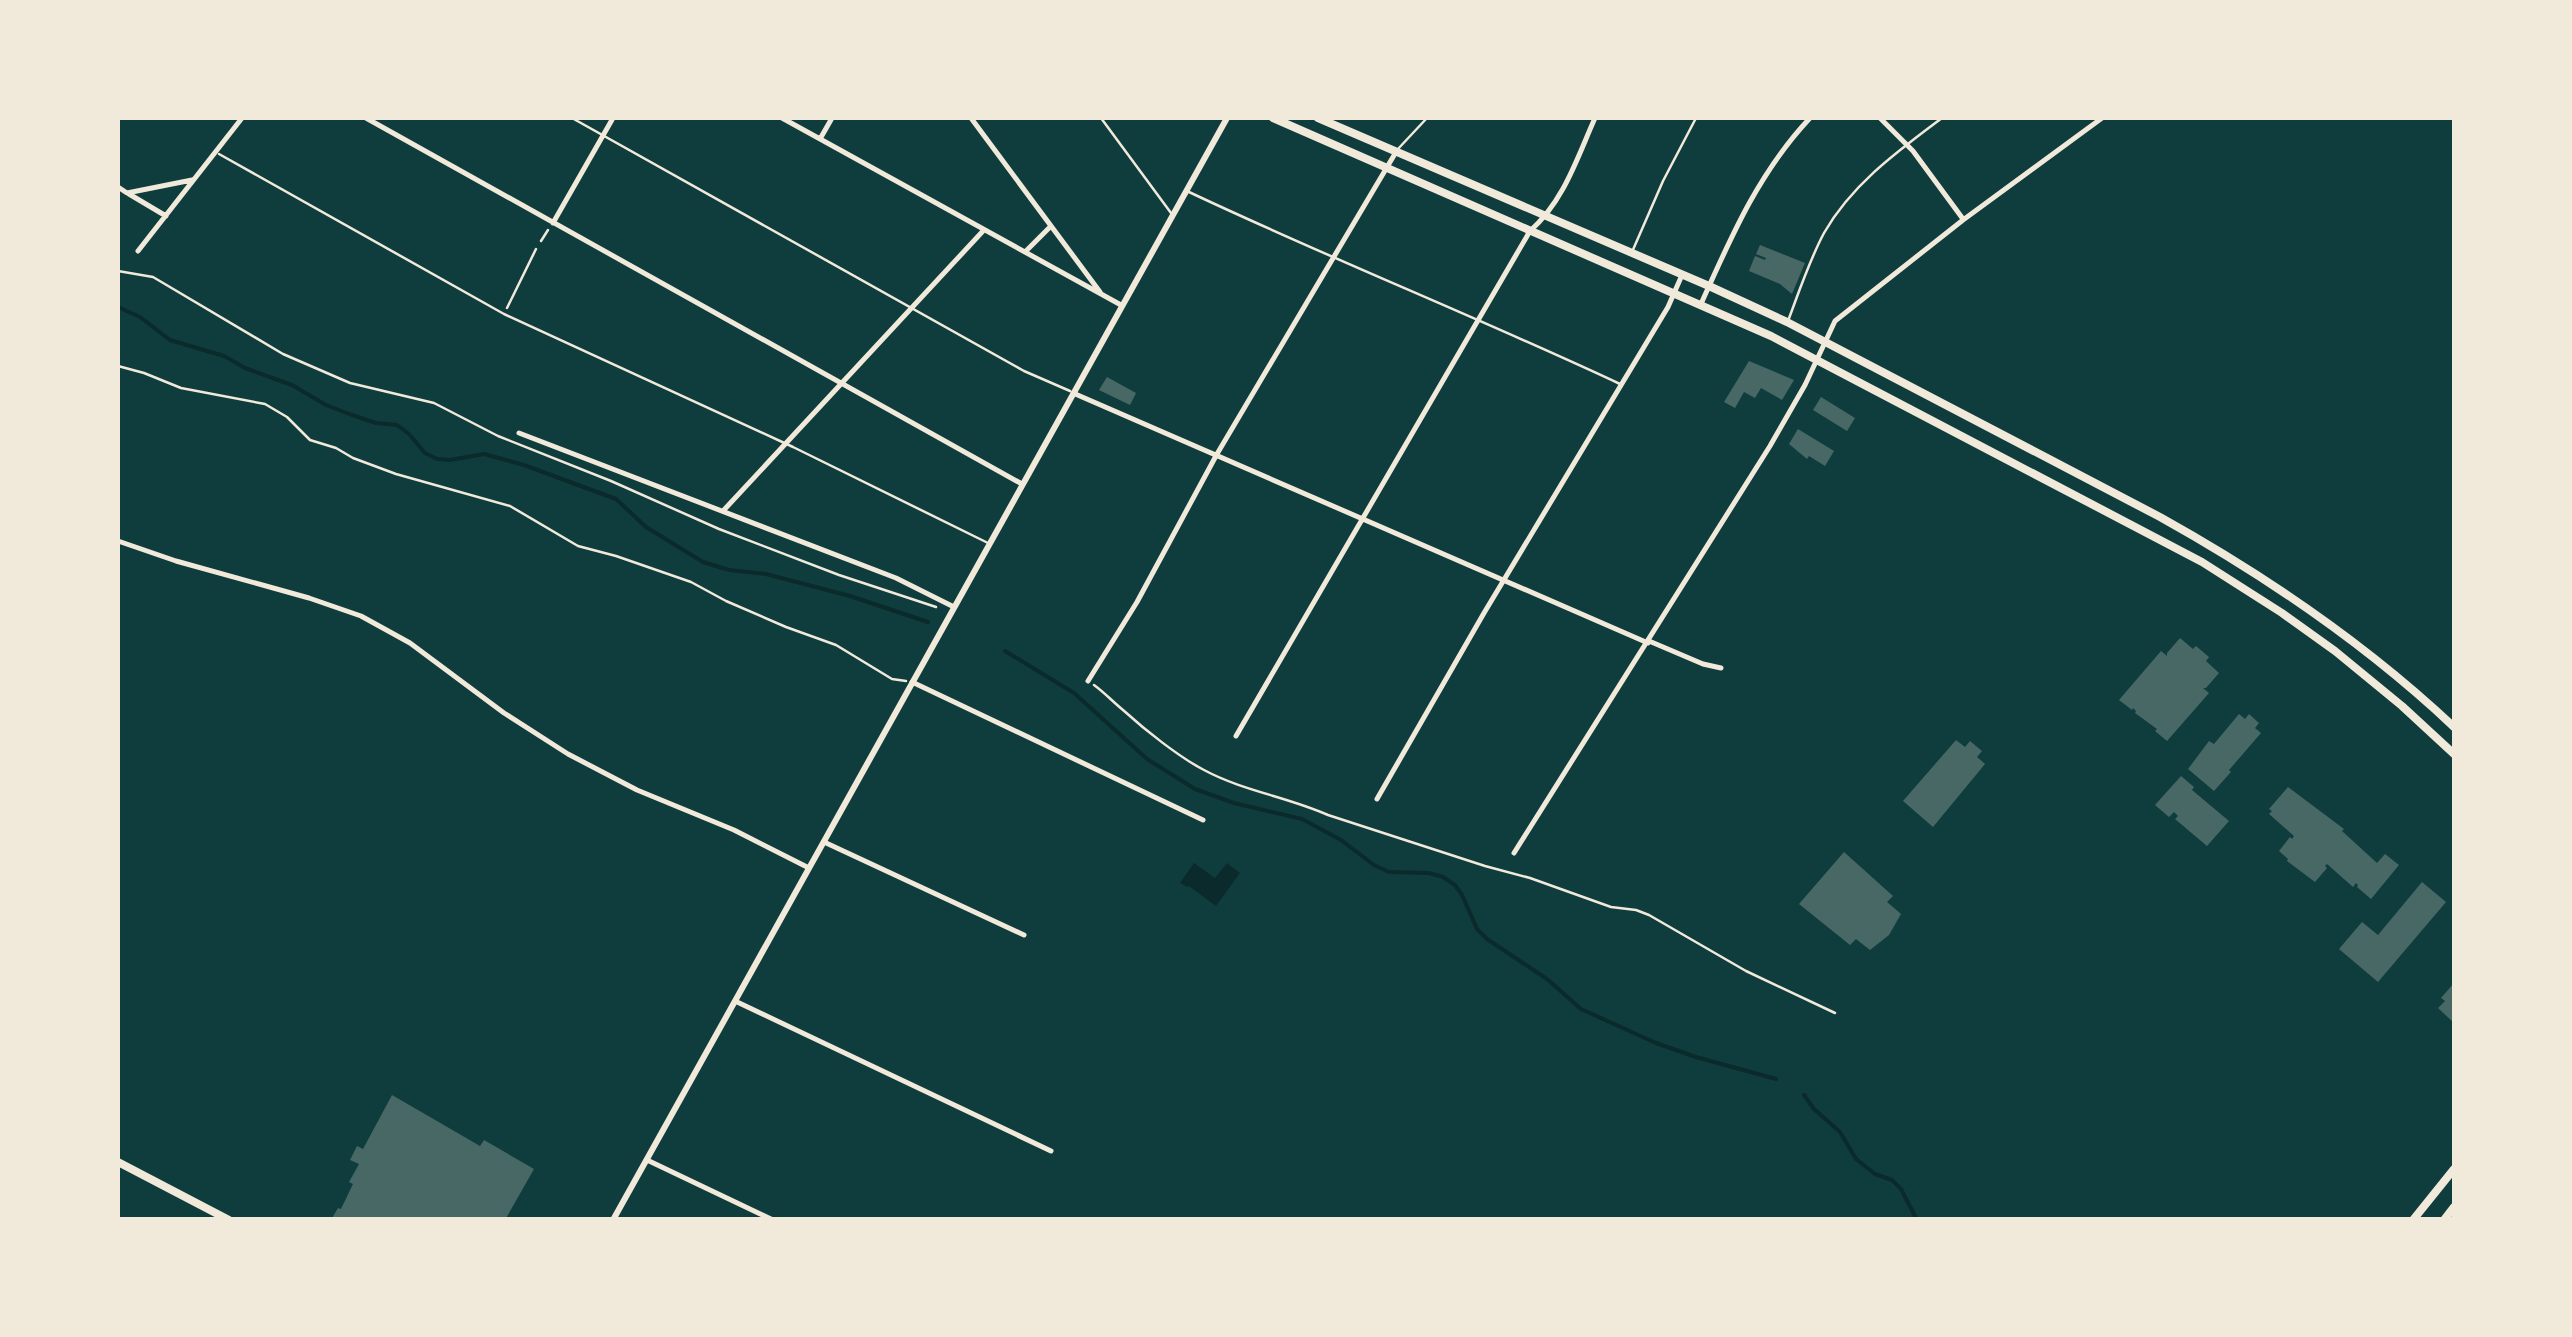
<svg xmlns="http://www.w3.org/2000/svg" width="2572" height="1337" viewBox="0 0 2572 1337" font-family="'Public Sans',sans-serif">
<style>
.water{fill:#0a2a2b}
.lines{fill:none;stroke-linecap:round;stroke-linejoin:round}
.stream{stroke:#0a2a2b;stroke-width:4}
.building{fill:#486865}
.path{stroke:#f1e9da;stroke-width:2.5}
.service{stroke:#f1e9da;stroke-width:2.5}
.minor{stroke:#f1e9da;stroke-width:5}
.tertiary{stroke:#f1e9da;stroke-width:6}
.primary{stroke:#f1e9da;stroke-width:8}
</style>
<rect width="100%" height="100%" fill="#0f3d3e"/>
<path class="water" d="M 1194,863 L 1215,878 L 1227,863 L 1240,873 L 1216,906 L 1189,886 L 1187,887 L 1180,883 Z"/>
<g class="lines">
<path class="stream" d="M 118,307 L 140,317 L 170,340 L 224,356 L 245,368 L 292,385 L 326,405 L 352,415 L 376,423 L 397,425 L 409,434 L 425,453 L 437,459 L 450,460 L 484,454 L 524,465 L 616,499 L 646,527 L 703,562 L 729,570 L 766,574 L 850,596 L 928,622
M 1005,651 L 1074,693 L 1147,759 L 1195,789 L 1234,803 L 1302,819 L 1341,840 L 1374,865 L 1389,872 L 1429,873 L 1443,877 L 1455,885 L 1462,895 L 1477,929 L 1487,939 L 1547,979 L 1581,1009 L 1656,1043 L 1696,1057 L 1776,1079
M 1804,1095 L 1814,1109 L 1840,1132 L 1856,1159 L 1875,1174 L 1892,1180 L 1901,1189 L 1917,1220"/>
</g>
<path class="building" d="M 1760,245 L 1805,263 L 1792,294 L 1780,284 L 1749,271 L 1755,256 L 1765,260 L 1766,258 L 1756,254 Z
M 1749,361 L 1794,380 L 1782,400 L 1761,388 L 1755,398 L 1744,392 L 1735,408 L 1724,402 Z
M 1107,377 L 1136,393 L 1130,405 L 1099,390 Z
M 1821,397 L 1855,418 L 1847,431 L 1813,410 Z
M 1798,429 L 1834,451 L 1825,466 L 1809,456 L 1807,459 L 1789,444 Z
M 2180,638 L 2193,649 L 2196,646 L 2209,657 L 2206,661 L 2219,673 L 2206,688 L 2203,688 L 2209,693 L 2167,741 L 2155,731 L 2157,729 L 2135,713 L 2136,711 L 2133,708 L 2132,710 L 2119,700 L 2161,651 L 2167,656 L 2167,653 Z
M 2239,714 L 2245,719 L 2249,714 L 2259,723 L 2255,728 L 2261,733 L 2229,770 L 2231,772 L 2214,791 L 2188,769 L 2209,741 L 2214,744 Z
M 1956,740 L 1965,747 L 1970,741 L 1982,751 L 1977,757 L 1985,764 L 1933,827 L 1903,801 Z
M 2181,776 L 2194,787 L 2192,790 L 2229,821 L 2207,846 L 2175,819 L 2178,816 L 2174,812 L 2169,817 L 2155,805 Z
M 2288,787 L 2344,829 L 2342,831 L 2377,863 L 2385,854 L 2399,865 L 2371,899 L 2357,887 L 2358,885 L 2356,883 L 2353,887 L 2327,864 L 2325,866 L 2327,868 L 2315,882 L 2287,861 L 2288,859 L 2279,851 L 2290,837 L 2292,839 L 2294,836 L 2269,814 L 2272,811 L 2269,809 Z
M 1844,852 L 1893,896 L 1887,902 L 1901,914 L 1889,935 L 1870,950 L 1856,939 L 1850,945 L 1799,904 Z
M 2422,882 L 2446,902 L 2378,982 L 2339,949 L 2362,922 L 2378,935 Z
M 2454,983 L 2454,1023 L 2438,1008 L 2445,1001 L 2441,998 Z
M 392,1095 L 480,1146 L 484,1140 L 534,1169 L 505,1220 L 331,1220 L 338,1208 L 341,1209 L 353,1184 L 349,1182 L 359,1164 L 350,1160 L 357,1146 L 363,1149 Z"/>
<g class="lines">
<path class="path" d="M 541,241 L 548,230
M 118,271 L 153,277 L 283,354 L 350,383 L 434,403 L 498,436 L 611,481 L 719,529 L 839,575 L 936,607
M 507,308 L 536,249
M 118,366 L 144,373 L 181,388 L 265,404 L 287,417 L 310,440 L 336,448 L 353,458 L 396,474 L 510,506 L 578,546 L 616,556 L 691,582 L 726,601 L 786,627 L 836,645 L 892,679 L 906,681
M 1094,685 C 1105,693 1113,702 1123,710 C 1145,730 1179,757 1204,770 C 1243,791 1288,797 1328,815 L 1485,866 L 1530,878 L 1611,907 L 1636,910 L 1649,915 L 1746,971 L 1835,1013"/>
<path class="service" d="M 572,118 L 1024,371 L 1070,391
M 1101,118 L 1171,213
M 1397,150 L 1427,118
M 219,154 L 504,314 L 793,447 L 988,543
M 1189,192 C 1331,259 1477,317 1620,384
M 1632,252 L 1663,181 L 1696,118
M 1788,321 C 1799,292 1809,261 1824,233 C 1852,184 1898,151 1942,118"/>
<path class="minor" d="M 366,118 L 1022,484
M 782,118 L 1121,305
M 971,118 L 1100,292
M 1880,118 L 1913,151 L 1963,219
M 820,139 L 832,118
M 118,187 L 127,193 L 192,180
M 129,194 L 166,216
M 553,223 L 613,118
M 138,251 L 242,118
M 1025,252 L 1051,226
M 1701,304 C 1731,237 1759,172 1810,118
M 1073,393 L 1648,643
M 519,433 L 896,578 L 954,607
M 723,511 L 983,231
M 118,541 L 176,561 L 309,598 L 361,616 L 410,643 L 504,713 L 568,754 L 637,790 L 734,830 L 809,868
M 1649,641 L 1703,664 L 1721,668
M 1088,681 L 1137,602 L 1217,454 L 1396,152
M 912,682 L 1203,820
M 1236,736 L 1530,231 C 1564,201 1577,158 1595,118
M 1377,799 L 1484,613 L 1668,307 L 1682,275
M 824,842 L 1024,935
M 1514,853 L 1770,446 L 1805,385 L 1835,321 L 1963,220 L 2102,118
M 735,1001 L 1051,1151
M 647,1160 L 773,1220"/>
<path class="tertiary" d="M 613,1220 L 1227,118"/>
<path class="primary" d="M 1273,118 L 1771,336 L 2202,562 L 2282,613 L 2335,651 L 2402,706 L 2454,754
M 1318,118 L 1709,286 L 1787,322 L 2160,517 C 2266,576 2366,644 2454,727
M 118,1162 L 229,1220
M 2413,1220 L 2454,1169
M 2444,1220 L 2454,1207"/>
</g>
<rect width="2572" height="1337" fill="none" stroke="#f1e9da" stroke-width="240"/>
</svg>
